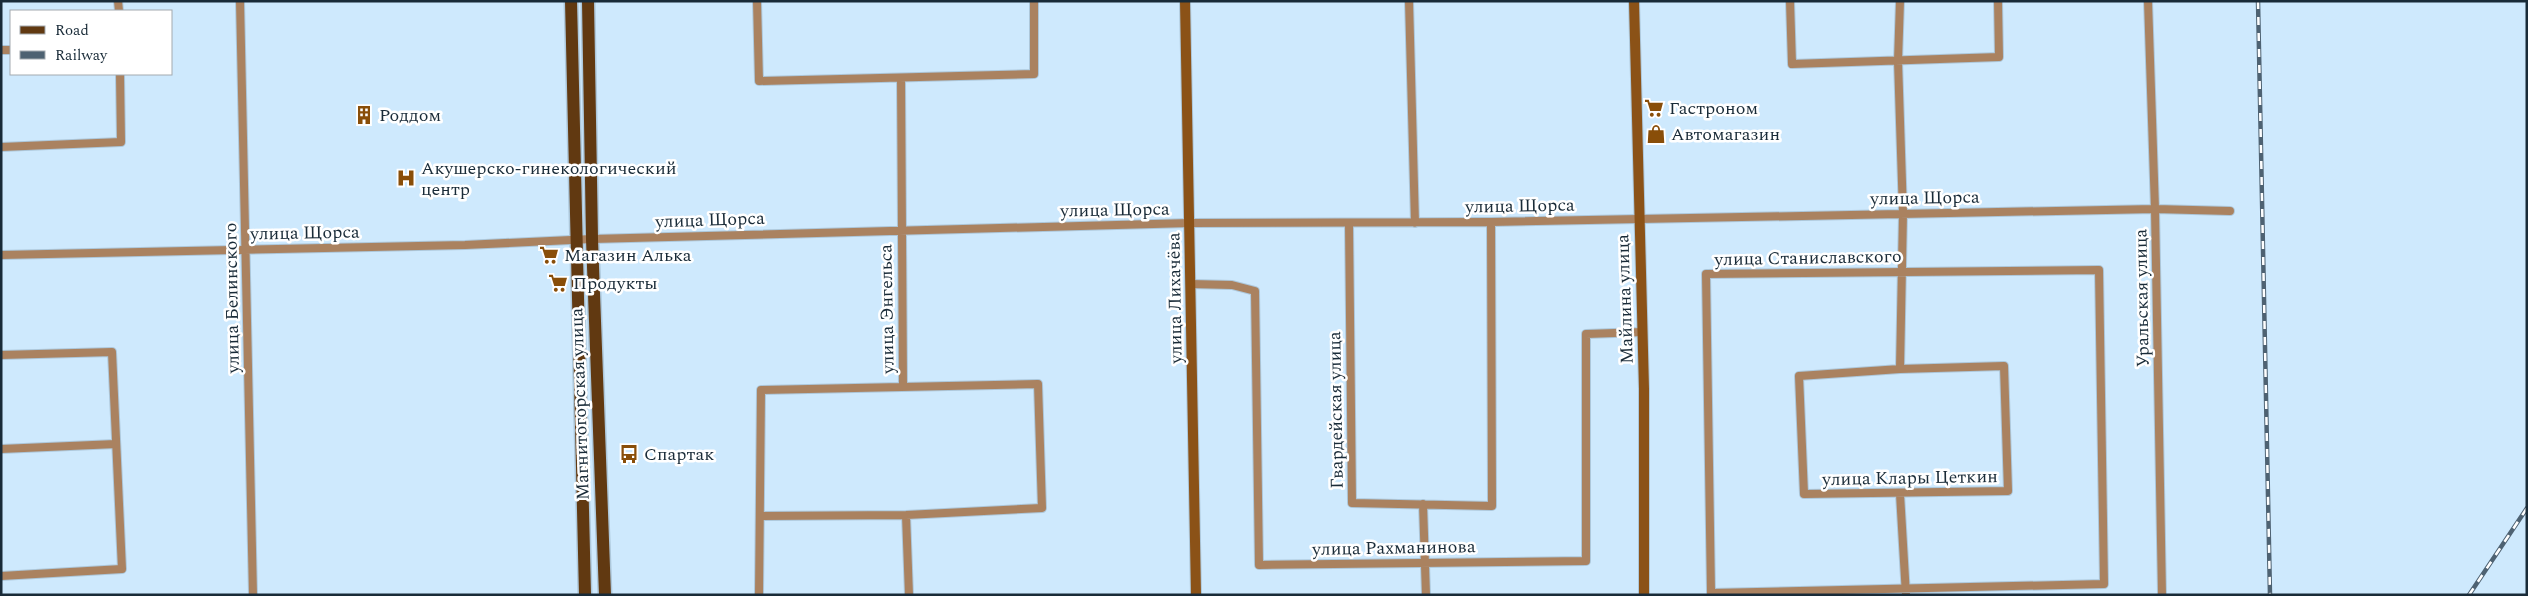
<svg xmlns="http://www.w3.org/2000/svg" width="2528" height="596" viewBox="0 0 2528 596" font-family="Spectral,serif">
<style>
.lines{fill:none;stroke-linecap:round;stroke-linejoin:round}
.street-casing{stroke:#adc7da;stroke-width:10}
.secondary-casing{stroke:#adc7da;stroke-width:12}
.primary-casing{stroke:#adc7da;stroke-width:15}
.street{stroke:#aa8260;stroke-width:8}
.secondary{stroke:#8b5217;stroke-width:10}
.primary{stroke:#613911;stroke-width:12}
.rail-casing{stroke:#4e6272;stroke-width:4.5}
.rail{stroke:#fff;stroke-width:2.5;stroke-dasharray:8;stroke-linecap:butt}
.labels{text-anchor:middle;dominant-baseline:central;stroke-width:5;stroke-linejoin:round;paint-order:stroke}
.poi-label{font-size:18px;fill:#192b38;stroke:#fff;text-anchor:start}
.street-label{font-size:18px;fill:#192b38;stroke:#fff}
</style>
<rect width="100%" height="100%" fill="#cee9fd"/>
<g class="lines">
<g class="street-casing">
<path id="street" d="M 118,1 L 119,11
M 240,1 L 253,595
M 757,1 L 759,81 L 1034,74 L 1034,1
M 1409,1 L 1415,223
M 1790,1 L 1792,64 L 1999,57 L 1998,1
M 1900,1 L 1898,61 L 1903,213 L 1900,369
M 2148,1 L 2155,209 L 2162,595
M 1,50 L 11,50
M 901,78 L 903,387
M 1,147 L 121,142 L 120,74
M 1349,223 L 1352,503 L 1492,506 L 1491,222
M 1,255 L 465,245 L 592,239 L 1190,223 L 1491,222 L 2155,209 L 2230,211
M 2099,270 L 2104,584 L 1711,593 L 1706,274 Z
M 1190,284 L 1232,285 L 1255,291 L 1259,565 L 1586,561 L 1586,334 L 1643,332
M 1,355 L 112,352 L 122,569 L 1,576
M 2004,366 L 2008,491 L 1804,494 L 1799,376 L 1900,369 Z
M 1,449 L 116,444
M 1900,494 L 1906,595
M 1423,504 L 1426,595
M 906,515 L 909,595
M 759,595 L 761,390 L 1038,384 L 1042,508 L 906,515 L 760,516"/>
</g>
<g class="secondary-casing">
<path id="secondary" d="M 1185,1 L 1196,595
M 1634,1 L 1644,389 L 1644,595"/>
</g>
<g class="primary-casing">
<path id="primary" d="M 571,1 L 585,595
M 588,1 L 592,239 L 605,595"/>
</g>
<use href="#street" class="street"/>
<use href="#secondary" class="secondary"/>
<use href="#primary" class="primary"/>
<g class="rail-casing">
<path id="rail" d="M 2258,1 L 2270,595
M 2469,595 L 2527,508"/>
</g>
<use href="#rail" class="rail"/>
</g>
<defs>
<g id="supermarket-bare" transform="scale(1.5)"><path d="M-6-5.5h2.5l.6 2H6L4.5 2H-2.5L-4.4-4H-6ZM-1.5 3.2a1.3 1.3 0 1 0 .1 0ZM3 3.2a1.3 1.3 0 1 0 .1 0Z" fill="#894e09" stroke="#fff" stroke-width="2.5" paint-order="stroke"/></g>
<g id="building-bare" transform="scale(1.5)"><path d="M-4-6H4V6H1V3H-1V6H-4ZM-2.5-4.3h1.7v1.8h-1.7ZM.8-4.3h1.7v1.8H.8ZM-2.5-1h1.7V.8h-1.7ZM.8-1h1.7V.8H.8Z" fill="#894e09" stroke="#fff" stroke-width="2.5" paint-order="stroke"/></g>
<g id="shop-bare" transform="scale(1.5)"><path d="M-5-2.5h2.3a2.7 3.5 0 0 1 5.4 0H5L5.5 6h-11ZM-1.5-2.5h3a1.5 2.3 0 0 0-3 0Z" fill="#894e09" stroke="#fff" stroke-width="2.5" paint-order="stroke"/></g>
<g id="hospital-bare" transform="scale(1.5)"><path d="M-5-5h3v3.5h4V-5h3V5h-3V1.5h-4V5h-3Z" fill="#894e09" stroke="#fff" stroke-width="2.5" paint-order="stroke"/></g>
<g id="bus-bare" transform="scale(1.5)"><path d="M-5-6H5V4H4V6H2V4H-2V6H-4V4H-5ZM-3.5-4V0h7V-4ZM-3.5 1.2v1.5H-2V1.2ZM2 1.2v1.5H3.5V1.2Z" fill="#894e09" stroke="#fff" stroke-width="2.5" paint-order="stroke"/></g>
</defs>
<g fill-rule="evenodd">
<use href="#supermarket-bare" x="1654" y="108"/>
<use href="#building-bare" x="364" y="115"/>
<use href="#shop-bare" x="1656" y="134"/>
<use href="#hospital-bare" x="406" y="178"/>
<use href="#supermarket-bare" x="549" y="255"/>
<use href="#supermarket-bare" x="558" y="283"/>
<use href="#bus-bare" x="629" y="454"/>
</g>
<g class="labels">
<g class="poi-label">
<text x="1669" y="108">Гастроном</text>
<text x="379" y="115">Роддом</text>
<text x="1671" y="134">Автомагазин</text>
<text x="421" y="168">Акушерско-гинекологический<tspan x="421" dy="21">центр</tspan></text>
<text x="564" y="255">Магазин Алька</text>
<text x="573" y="283">Продукты</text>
<text x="644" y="454">Спартак</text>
</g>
<g class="street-label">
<text transform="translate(1925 198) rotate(-1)">улица Щорса</text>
<text transform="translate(1520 206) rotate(-1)">улица Щорса</text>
<text transform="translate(1115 210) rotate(-1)">улица Щорса</text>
<text transform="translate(710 220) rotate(-2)">улица Щорса</text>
<text transform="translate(305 233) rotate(-1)">улица Щорса</text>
<text transform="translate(1808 258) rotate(-1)">улица Станиславского</text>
<text transform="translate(232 298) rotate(-91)">улица Белинского</text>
<text transform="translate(1175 298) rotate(-91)">улица Лихачёва</text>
<text transform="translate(2142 298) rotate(-91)">Уральская улица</text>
<text transform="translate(1625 299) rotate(-92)">Майлина улица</text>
<text transform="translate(887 309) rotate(-91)">улица Энгельса</text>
<text transform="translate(580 404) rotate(-92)">Магнитогорская улица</text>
<text transform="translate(1336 410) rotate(-91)">Гвардейская улица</text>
<text transform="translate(1910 478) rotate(-1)">улица Клары Цеткин</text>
<text transform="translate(1394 548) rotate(-1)">улица Рахманинова</text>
</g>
</g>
<rect width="2528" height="596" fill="none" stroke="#192b38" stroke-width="5"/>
<rect x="10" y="10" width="162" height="65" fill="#ffffff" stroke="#a3aaaf"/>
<rect x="20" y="26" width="25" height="8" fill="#613911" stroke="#a3aaaf"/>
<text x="55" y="35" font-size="15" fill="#192b38">Road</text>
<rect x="20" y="51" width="25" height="8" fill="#4e6272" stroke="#a3aaaf"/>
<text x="55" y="60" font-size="15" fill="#192b38">Railway</text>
</svg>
